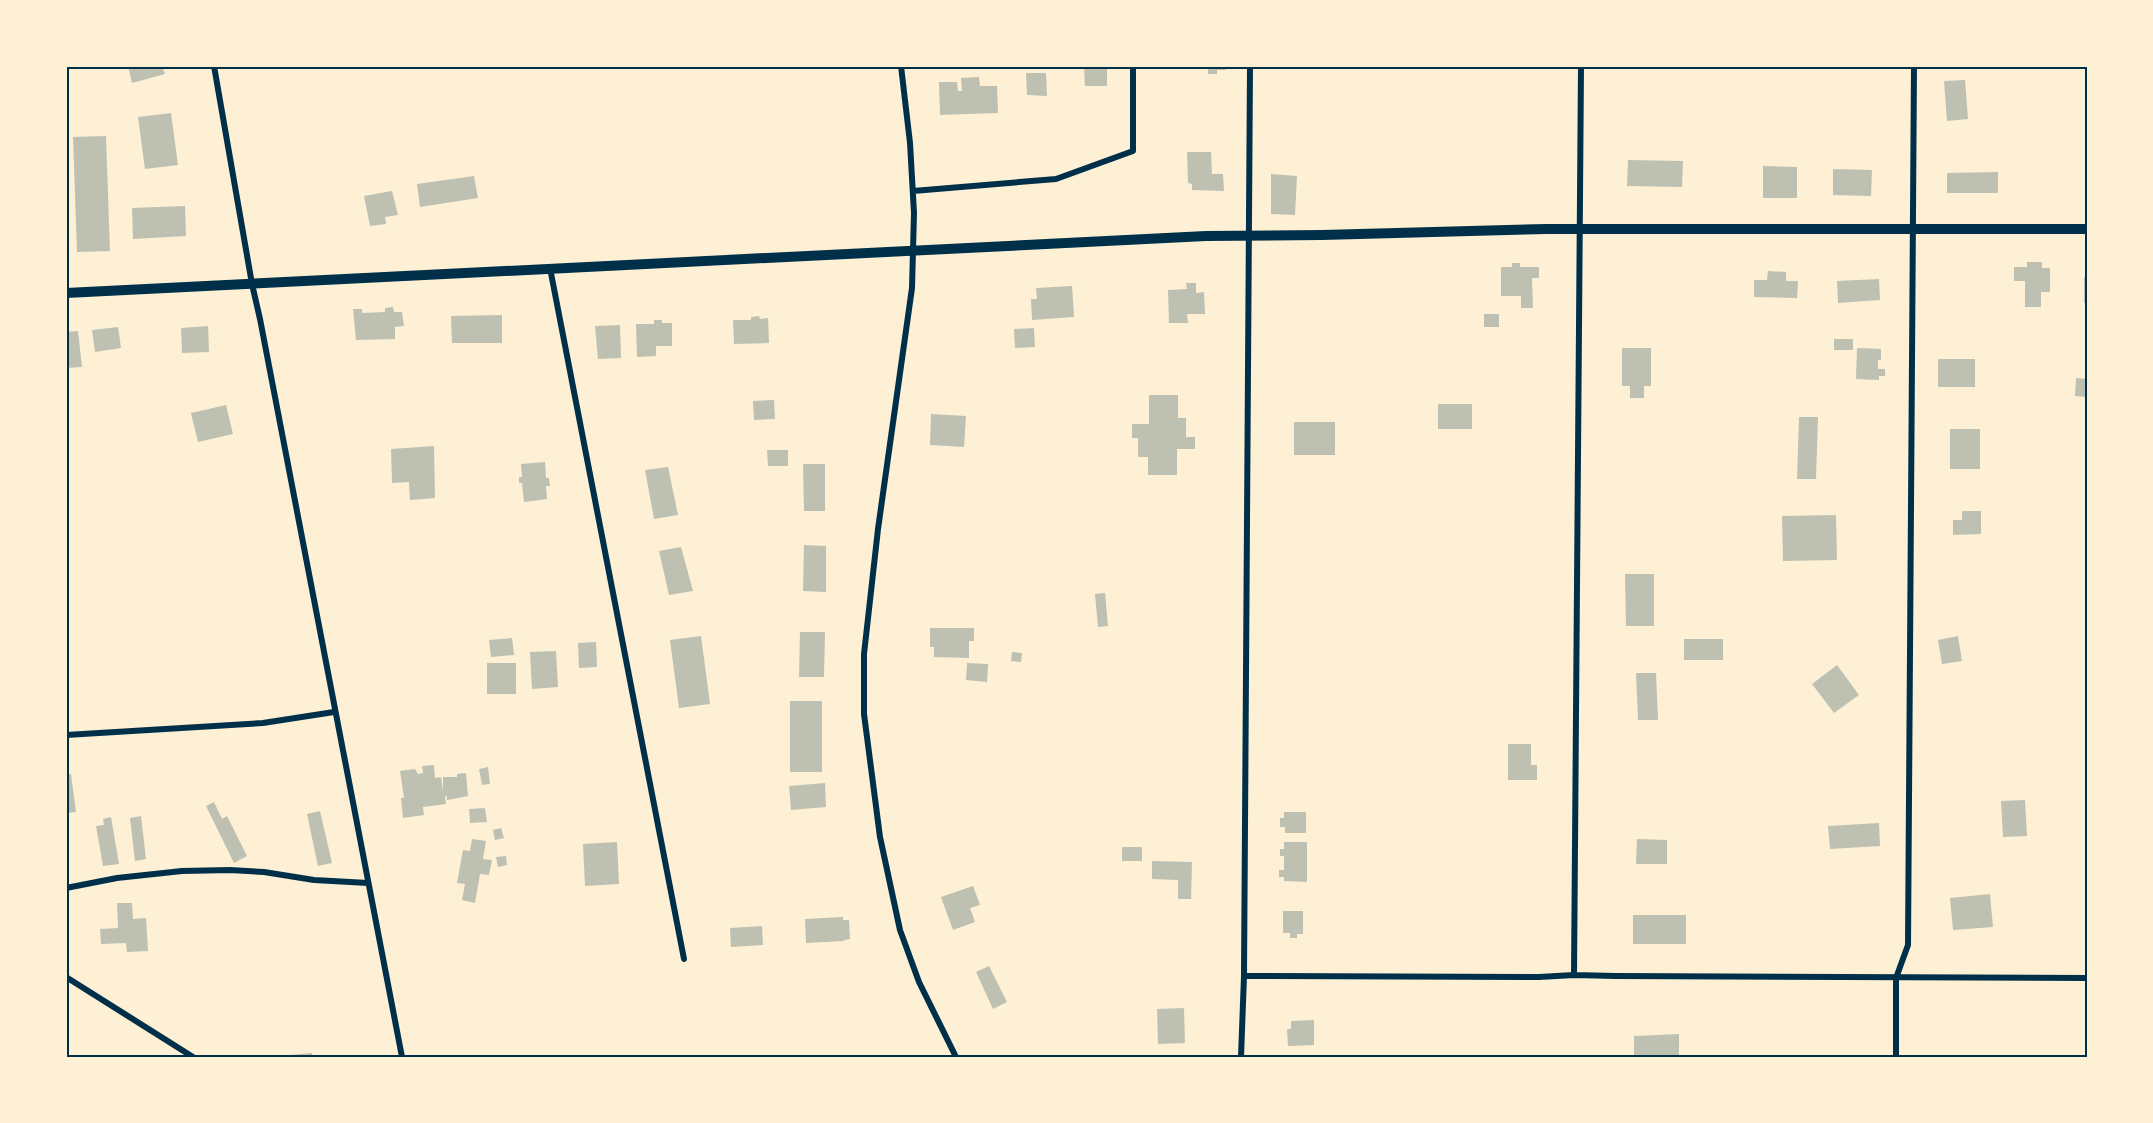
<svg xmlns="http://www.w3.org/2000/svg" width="2153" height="1123" viewBox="0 0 2153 1123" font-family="'Alegreya Sans',sans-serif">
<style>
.building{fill:#bec0b2}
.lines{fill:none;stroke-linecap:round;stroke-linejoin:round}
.minor{stroke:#003049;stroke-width:6}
.tertiary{stroke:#003049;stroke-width:10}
.neatline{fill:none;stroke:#003049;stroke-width:2}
</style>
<rect width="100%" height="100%" fill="#fdf0d5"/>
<path class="building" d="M 128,66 L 162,66 L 165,74 L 132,83 Z
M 1084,66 L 1107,66 L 1107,86 L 1085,86 Z
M 1195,66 L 1226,66 L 1226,70 L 1217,70 L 1217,74 L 1208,74 L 1208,68 L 1195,68 Z
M 1026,73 L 1046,73 L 1047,96 L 1027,95 Z
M 979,77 L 980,86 L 997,86 L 998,113 L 940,115 L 939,82 L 957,82 L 958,91 L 962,91 L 961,78 Z
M 1965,80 L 1968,119 L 1947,121 L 1944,81 Z
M 171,113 L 178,165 L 145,169 L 138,117 Z
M 106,136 L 110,251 L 77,252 L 73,137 Z
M 1187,152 L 1211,152 L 1212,174 L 1223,174 L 1224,191 L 1192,190 L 1192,184 L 1188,183 Z
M 1628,160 L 1683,161 L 1682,187 L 1627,186 Z
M 1763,166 L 1797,167 L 1797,198 L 1763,198 Z
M 1833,169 L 1872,170 L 1871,196 L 1833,195 Z
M 1998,172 L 1998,193 L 1947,193 L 1947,173 Z
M 1271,174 L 1297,176 L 1295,215 L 1271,214 Z
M 474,176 L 478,198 L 420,207 L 417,184 Z
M 392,191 L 398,215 L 385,217 L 386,224 L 370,226 L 364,196 Z
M 185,206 L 186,236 L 133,239 L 132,208 Z
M 2027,262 L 2042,262 L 2042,268 L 2050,268 L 2050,292 L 2041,292 L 2041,307 L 2025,307 L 2025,281 L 2014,281 L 2014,267 L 2027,267 Z
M 1512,263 L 1520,263 L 1520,267 L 1539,267 L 1539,278 L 1532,278 L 1533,308 L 1521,308 L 1521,296 L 1501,296 L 1501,267 L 1512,267 Z
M 1768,271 L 1786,272 L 1786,281 L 1798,281 L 1797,298 L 1754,297 L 1754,280 L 1767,280 Z
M 2084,277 L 2087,277 L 2087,303 L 2084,303 Z
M 1879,279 L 1880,300 L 1838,303 L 1837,281 Z
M 1186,283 L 1196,283 L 1196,293 L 1204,292 L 1205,314 L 1187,314 L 1188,323 L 1169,323 L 1168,290 L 1187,289 Z
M 1072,286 L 1074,317 L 1032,320 L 1031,299 L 1037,299 L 1036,288 Z
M 393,307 L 394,312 L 402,312 L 404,326 L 395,327 L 395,339 L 356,340 L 353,309 L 362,309 L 362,313 L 385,312 L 385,308 Z
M 1484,314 L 1499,314 L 1499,327 L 1484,327 Z
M 502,315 L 502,343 L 452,343 L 451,316 Z
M 759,316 L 760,319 L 768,318 L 769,343 L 734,344 L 733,320 L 751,320 L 751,317 Z
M 654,320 L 662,320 L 662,323 L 672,323 L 672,346 L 656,346 L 656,356 L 637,357 L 636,324 L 654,324 Z
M 620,325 L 621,358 L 598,359 L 595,326 Z
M 208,326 L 209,352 L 182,353 L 181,328 Z
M 118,327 L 121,348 L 95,352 L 92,330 Z
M 1034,328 L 1035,347 L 1015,348 L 1014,329 Z
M 78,331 L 82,367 L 66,368 L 66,332 Z
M 1834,339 L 1853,339 L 1853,350 L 1834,350 Z
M 1622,348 L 1651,348 L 1651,386 L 1644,386 L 1644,398 L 1630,398 L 1630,386 L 1622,386 Z
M 1857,348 L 1881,349 L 1881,360 L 1878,360 L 1878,369 L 1885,369 L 1885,376 L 1879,376 L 1879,380 L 1856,379 Z
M 1938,359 L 1975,359 L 1975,387 L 1938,387 Z
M 2076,378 L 2087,379 L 2087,397 L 2075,396 Z
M 1149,395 L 1178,395 L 1178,418 L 1186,418 L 1186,437 L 1195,437 L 1195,449 L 1177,449 L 1177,475 L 1148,475 L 1148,457 L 1138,457 L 1138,438 L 1132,438 L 1132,424 L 1149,424 Z
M 774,400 L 775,419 L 754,420 L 753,401 Z
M 1438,404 L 1472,404 L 1472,429 L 1438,429 Z
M 226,405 L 233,434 L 198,442 L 191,413 Z
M 931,414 L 966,416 L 964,447 L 930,445 Z
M 1799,417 L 1818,417 L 1816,479 L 1797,479 Z
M 1294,422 L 1335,422 L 1335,455 L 1294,455 Z
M 1950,429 L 1980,429 L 1980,469 L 1950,469 Z
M 434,446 L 435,498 L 410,500 L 409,482 L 392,483 L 391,449 Z
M 767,450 L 788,450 L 788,466 L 768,466 Z
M 545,462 L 546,478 L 549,478 L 550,486 L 546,486 L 547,499 L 524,502 L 522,483 L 519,483 L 519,477 L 522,477 L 521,464 Z
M 803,464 L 825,464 L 825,511 L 804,511 Z
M 668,467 L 678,515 L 654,519 L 645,470 Z
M 1962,511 L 1981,511 L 1981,534 L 1953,535 L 1953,520 L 1962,520 Z
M 1836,515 L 1837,560 L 1783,561 L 1782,516 Z
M 804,545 L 826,546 L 826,592 L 803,591 Z
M 681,547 L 693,591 L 669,595 L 659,551 Z
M 1625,574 L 1654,574 L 1654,626 L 1626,626 Z
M 1105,593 L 1108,626 L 1098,627 L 1095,594 Z
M 930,628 L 974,628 L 974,641 L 969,641 L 969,658 L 934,657 L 934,647 L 930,647 Z
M 800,632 L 825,632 L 824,677 L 799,677 Z
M 701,636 L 710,704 L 679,708 L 670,640 Z
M 1958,636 L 1962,661 L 1942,664 L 1938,640 Z
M 512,638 L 514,655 L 491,657 L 489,640 Z
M 1684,639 L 1723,639 L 1723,660 L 1684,660 Z
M 596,642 L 597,667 L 579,668 L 578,643 Z
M 556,651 L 558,687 L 532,689 L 530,652 Z
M 1012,652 L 1022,653 L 1021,662 L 1011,661 Z
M 487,663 L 516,663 L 516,694 L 487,694 Z
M 967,663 L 988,664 L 987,682 L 966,680 Z
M 1837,665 L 1859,695 L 1834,713 L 1812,684 Z
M 1636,673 L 1656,673 L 1658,720 L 1638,720 Z
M 790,701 L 822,701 L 822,772 L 790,772 Z
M 1508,744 L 1531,744 L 1531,765 L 1537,765 L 1537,780 L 1508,780 Z
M 434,765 L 435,778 L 441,777 L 443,791 L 443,777 L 457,777 L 457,774 L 466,773 L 468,796 L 447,800 L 447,796 L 445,797 L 446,804 L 423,807 L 424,815 L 403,818 L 401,798 L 404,798 L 400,771 L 415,769 L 418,774 L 423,773 L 422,766 Z
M 488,767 L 490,784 L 482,785 L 479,769 Z
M 71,774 L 76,812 L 66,813 L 66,775 Z
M 825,783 L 826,807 L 791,810 L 789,786 Z
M 2025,800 L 2027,836 L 2003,837 L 2001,801 Z
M 214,802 L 222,819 L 227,816 L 247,856 L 234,863 L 206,806 Z
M 485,808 L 487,822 L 470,823 L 469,809 Z
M 320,811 L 332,863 L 318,866 L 307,814 Z
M 1284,812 L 1306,812 L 1306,833 L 1285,833 L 1285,827 L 1280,827 L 1280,818 L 1284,818 Z
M 141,816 L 146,859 L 135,861 L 130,818 Z
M 111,817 L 119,864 L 103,866 L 96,826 L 104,825 L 103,819 Z
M 1879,823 L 1880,846 L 1830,849 L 1828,826 Z
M 501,828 L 504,838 L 495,840 L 493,830 Z
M 472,839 L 486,841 L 483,859 L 492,860 L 489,875 L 480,874 L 475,903 L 462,900 L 465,884 L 457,883 L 463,850 L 470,851 Z
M 1637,839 L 1667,840 L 1667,864 L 1636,864 Z
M 617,842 L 619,884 L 585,886 L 583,844 Z
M 1284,842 L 1307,842 L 1307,882 L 1284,881 L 1284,877 L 1279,877 L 1279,870 L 1284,870 L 1284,856 L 1280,856 L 1280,849 L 1284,849 Z
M 1122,847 L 1142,847 L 1142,861 L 1122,861 Z
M 506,856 L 507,865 L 498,867 L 496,857 Z
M 1152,861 L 1192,862 L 1191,899 L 1178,899 L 1178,880 L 1152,879 Z
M 973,886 L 980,905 L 970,908 L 975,922 L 953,930 L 941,897 Z
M 1990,894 L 1993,927 L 1953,930 L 1950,898 Z
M 117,903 L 132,903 L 133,919 L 146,918 L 148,951 L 127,952 L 126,943 L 101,944 L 100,929 L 118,928 Z
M 1283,911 L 1303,911 L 1303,934 L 1297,934 L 1297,938 L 1290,938 L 1290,933 L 1283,933 Z
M 1633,915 L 1686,915 L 1686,944 L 1633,944 Z
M 843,917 L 843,920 L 849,920 L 850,939 L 844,940 L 844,941 L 806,943 L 805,919 Z
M 762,926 L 763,945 L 731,947 L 730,928 Z
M 989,966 L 1007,1002 L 993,1009 L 976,972 Z
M 1184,1008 L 1185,1043 L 1158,1044 L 1157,1009 Z
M 1314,1020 L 1314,1045 L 1288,1046 L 1287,1029 L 1291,1029 L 1291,1021 Z
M 1679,1034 L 1679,1057 L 1634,1057 L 1634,1036 Z
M 312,1053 L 312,1057 L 290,1057 L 290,1055 Z"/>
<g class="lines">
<path class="minor" d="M 214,66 L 252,284 L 260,319 L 402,1057
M 901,66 L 910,143 L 914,213 L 912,288 L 878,529 L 864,654 L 864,714 L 880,837 L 900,930 L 919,982 L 956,1057
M 913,191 L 1056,179 L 1133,151 L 1133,66
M 550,268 L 684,959
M 66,735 L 263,723 L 334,712
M 66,888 L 117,878 L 182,871 L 230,870 L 264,872 L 314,880 L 368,883
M 1574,975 L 1581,66
M 1244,976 L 1539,977 L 1574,975 L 1616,976 L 2087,978
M 66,977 L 193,1057
M 1241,1057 L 1244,976 L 1250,66
M 1896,1057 L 1896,978 L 1908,945 L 1914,66"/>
<path class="tertiary" d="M 66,293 L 1206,236 L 1322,235 L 1546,229 L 2087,229"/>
</g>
<rect width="2153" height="1123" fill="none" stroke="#fdf0d5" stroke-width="135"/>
<rect x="68" y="68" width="2018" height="988" class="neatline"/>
</svg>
